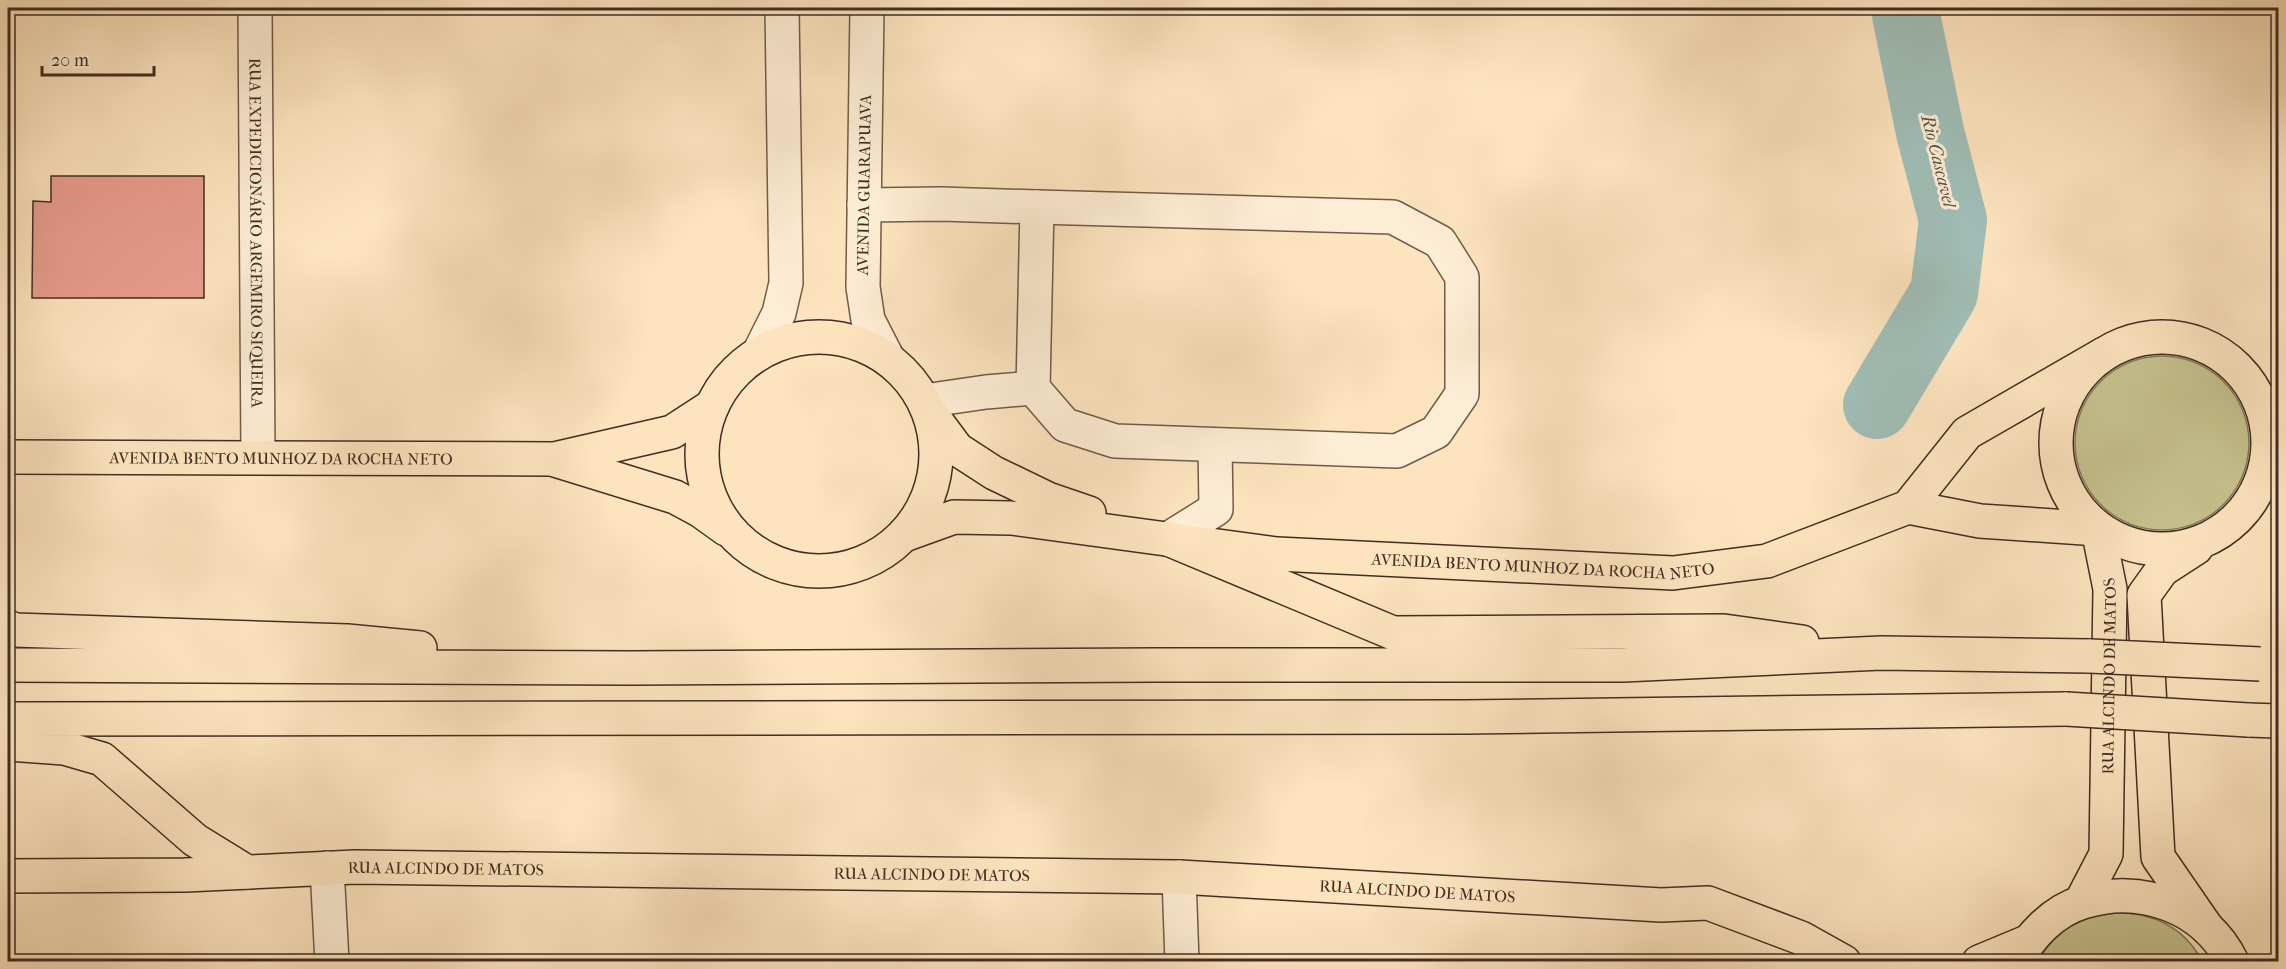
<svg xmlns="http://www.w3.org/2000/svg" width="2286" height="969" viewBox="0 0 2286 969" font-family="'IM FELL French Canon',serif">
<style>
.green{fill:#c6c28e;stroke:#827858;stroke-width:1.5}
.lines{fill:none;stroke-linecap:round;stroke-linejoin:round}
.river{stroke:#a0beb7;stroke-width:68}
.building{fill:#e89d8f;stroke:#3f2e22;stroke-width:1.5}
.minor-casing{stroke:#6e5c49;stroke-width:36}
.major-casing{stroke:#3f2e22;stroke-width:36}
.highway-casing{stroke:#3f2e22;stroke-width:36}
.minor{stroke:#feedd5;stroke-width:33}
.major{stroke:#fde4bf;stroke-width:33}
.highway{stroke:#fde4bf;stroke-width:33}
.highway-bridge-casing{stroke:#3f2e22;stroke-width:36;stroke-linecap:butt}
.highway-bridge{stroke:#fde4bf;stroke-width:33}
.labels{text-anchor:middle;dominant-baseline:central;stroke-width:6;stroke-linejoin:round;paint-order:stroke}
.street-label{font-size:16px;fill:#3f2e22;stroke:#feedd5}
.water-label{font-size:18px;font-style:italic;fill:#575247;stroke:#feedd5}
</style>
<rect width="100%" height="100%" fill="#fde4bf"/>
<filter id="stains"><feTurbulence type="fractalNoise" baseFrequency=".00333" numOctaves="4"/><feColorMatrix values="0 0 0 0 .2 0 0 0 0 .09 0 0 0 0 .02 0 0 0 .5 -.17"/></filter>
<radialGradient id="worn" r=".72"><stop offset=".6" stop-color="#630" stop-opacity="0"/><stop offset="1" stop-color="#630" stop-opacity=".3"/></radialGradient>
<path class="green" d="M2075 443a87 87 0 1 1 174 0a87 87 0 1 1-174 0Z
M 2108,912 C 2148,912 2182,923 2202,961 L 2038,962 C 2054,931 2076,920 2108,912 Z"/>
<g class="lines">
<path class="river" d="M 1877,405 L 1944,293 L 1953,220 L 1930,132 L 1906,15 L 1907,8"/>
</g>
<path class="building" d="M 51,176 L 204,176 L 204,298 L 32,298 L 33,201 L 51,202 Z"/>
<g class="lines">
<g class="minor-casing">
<g id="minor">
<path id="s1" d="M 255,8 L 258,457"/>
<path d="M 867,8 L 863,287 L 868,320 L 887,357"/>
<path d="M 864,205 L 941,204 L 1037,207 L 1033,388 L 986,392 L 924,401"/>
<path d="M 759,353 L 779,313 L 786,283 L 782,8"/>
<path d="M 1033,388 L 1065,425 L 1115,441 L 1397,451 L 1436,432 L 1462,394 L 1462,277 L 1440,242 L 1393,217 L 1037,207"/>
<path d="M 1168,539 L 1216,509 L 1215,446"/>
<path d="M 327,868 L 332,962"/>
<path d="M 1179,877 L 1182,962"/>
</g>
</g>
<g class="major-casing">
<g id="major">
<circle cx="2162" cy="443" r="106"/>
<circle cx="819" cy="454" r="117"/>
<path d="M 931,414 L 957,449 L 994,473 L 1048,499 L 1089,513"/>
<path id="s2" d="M 8,457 L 554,459 L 672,432 L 712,406"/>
<path d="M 555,460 L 675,497 L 701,511 L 726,529"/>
<path d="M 1908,507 L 1980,521 L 2098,529"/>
<path id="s3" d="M 904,535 L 954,517 L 1011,518 L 1277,554 L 1673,573 L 1767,561 L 1908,507 L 1967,433 L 2104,354"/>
<path d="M 2196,548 L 2162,570 L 2144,595 L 2158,857 L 2207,928"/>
<path id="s4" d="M 8,876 L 185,875 L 355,867 L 1179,877 L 1661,905 L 1708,903 L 1801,938 L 1844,962"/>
<path id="s5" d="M 2081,902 L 2106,854 L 2110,589 L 2098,529"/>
<path d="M 1979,962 L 2027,942"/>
<path d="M 2016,962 C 2030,936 2053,911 2083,902 C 2140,884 2205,906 2232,962"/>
</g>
</g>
<g class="highway-casing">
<path id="highway" d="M 1168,539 L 1393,633 L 1724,631 L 1802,642
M 8,627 L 15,630 L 347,641 L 420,648
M 8,665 L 631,668 L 1156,665 L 1623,665 L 1881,653 L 2090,656
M 8,719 L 1466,717 L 2066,709
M 2248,720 L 2278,721
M 8,744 L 64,748 L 102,759 L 195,840 L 247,872"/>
</g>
<use href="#minor" class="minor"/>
<use href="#major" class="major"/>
<use href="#highway" class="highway"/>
<g class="highway-bridge-casing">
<path id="highway-bridge" d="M 2090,656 L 2260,664
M 2066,709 L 2248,720"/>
</g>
<use href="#highway-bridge" class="highway-bridge"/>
</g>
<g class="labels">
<g class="street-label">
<text transform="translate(864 185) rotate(-89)">AVENIDA GUARAPUAVA</text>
<text stroke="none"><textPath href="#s1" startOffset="225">RUA EXPEDICIONÁRIO ARGEMIRO SIQUEIRA</textPath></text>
<text stroke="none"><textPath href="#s2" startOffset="273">AVENIDA BENTO MUNHOZ DA ROCHA NETO</textPath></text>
<text stroke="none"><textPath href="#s3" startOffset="645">AVENIDA BENTO MUNHOZ DA ROCHA NETO</textPath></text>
<text stroke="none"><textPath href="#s5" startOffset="232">RUA ALCINDO DE MATOS</textPath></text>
<text stroke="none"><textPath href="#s4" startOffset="438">RUA ALCINDO DE MATOS</textPath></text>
<text stroke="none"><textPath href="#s4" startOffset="924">RUA ALCINDO DE MATOS</textPath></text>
<text stroke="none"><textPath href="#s4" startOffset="1410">RUA ALCINDO DE MATOS</textPath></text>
</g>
<g class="water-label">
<text transform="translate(1938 161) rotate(76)">Rio Cascavel</text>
</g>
</g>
<rect width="2286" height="969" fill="none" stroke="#fde4bf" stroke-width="30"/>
<rect x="9" y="9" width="2268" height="951" fill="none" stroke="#3f2e22" stroke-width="3"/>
<rect x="15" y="15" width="2256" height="939" fill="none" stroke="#3f2e22" stroke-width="1.5"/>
<path d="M42 66v9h112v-9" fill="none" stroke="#3f2e22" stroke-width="3"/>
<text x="51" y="66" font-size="18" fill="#3f2e22" stroke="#feedd5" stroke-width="4.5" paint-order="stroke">20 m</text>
<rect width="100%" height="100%" filter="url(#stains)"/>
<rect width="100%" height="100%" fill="url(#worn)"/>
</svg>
